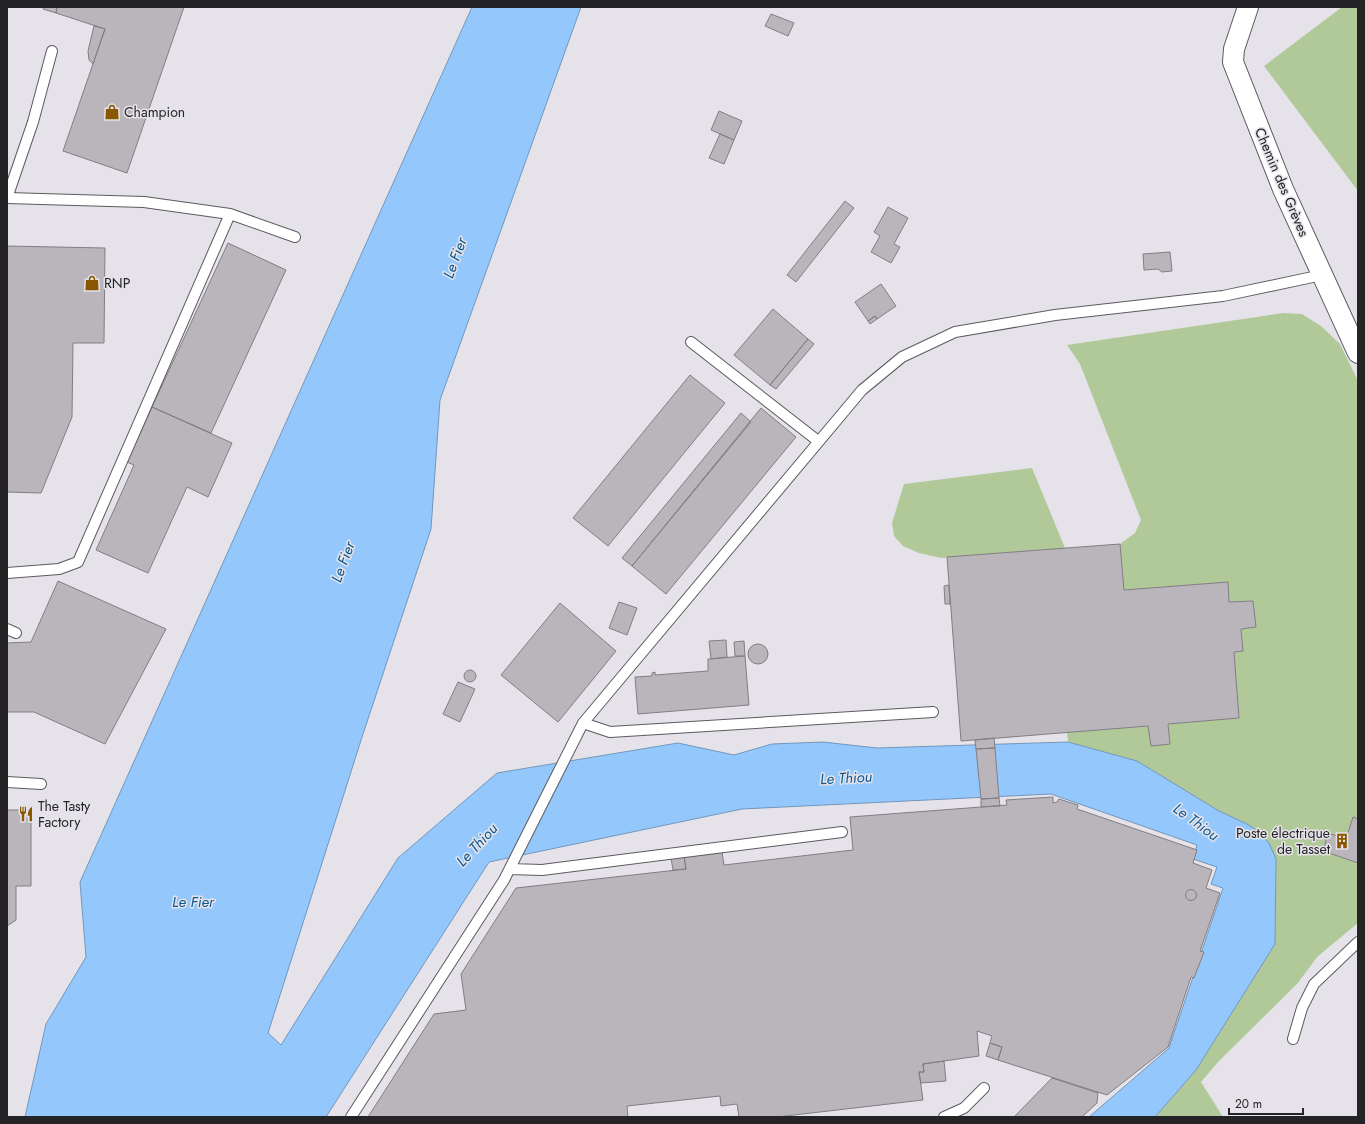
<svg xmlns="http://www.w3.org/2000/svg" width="1365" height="1124" viewBox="0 0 1365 1124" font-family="Jost,sans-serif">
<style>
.green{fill:#b1c999}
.water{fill:#94c8fc;stroke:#7296bc}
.building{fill:#b9b5bb;stroke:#817e83}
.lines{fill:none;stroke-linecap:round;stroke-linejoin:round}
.lane-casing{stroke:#5c5a5f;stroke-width:12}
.street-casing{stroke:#5c5a5f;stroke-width:22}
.lane{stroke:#fff;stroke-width:10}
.street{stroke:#fff;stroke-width:20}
.labels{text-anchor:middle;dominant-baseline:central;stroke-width:3;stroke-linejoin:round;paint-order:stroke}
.poi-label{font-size:14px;fill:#242325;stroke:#e5e3e9;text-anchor:start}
.street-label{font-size:14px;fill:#242325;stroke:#e5e3e9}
.water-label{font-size:15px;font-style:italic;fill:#0e5891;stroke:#e5e3e9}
</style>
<rect width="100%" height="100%" fill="#e5e3e9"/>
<path class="green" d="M 1342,7 L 1358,7 L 1358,191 L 1264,66 Z
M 1283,313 L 1302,314 L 1321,326 L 1340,344 L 1358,381 L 1358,923 L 1317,957 L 1298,983 L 1219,1061 L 1201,1082 L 1223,1117 L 1155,1117 L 1196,1070 L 1275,944 L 1276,859 L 1269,843 L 1247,824 L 1219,811 L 1137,761 L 1068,742 L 1067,732 L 1148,726 L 1151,746 L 1170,744 L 1168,724 L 1239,718 L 1234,652 L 1243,651 L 1241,629 L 1256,627 L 1253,601 L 1229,602 L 1228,582 L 1124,590 L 1120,544 L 1135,533 L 1141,520 L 1080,364 L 1067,345 Z
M 1032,468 L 1065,548 L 941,558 L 919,553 L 903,546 L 894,536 L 892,523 L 904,484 Z"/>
<path class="water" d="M 472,7 L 581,7 L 440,400 L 431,529 L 363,734 L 268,1033 L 281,1045 L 398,858 L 497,773 L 678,743 L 734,755 L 772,744 L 823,742 L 877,748 L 1068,742 L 1137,761 L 1219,811 L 1247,824 L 1259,832 L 1269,843 L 1276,859 L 1275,944 L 1196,1070 L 1155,1117 L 1089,1117 L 1169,1048 L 1223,888 L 1211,884 L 1217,867 L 1193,859 L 1197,845 L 1051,794 L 742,809 L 489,862 L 326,1117 L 25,1117 L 46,1024 L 86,957 L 80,882 Z"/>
<path class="building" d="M 44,7 L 57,7 L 56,13 L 43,9 Z
M 57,7 L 184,7 L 127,173 L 63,151 L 105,29 L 56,13 Z
M 771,14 L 794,23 L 788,36 L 765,26 Z
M 94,26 L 105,29 L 93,64 L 89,60 L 88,51 Z
M 719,111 L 742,121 L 734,140 L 711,130 Z
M 720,134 L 734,140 L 724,164 L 709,158 Z
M 845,201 L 854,208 L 796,282 L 787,275 Z
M 888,207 L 908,218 L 894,244 L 900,247 L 891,263 L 871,252 L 880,236 L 874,232 Z
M 228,243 L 286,270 L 211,433 L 152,407 Z
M 7,246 L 105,248 L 104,343 L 73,343 L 72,417 L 41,493 L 7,492 Z
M 1170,252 L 1172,271 L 1162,272 L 1158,269 L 1144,270 L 1143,254 Z
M 881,284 L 896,306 L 877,319 L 875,316 L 868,321 L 855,302 Z
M 773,309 L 808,339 L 770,385 L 734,355 Z
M 875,316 L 877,319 L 870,324 L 868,321 Z
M 808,339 L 814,344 L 776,389 L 770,385 Z
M 690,375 L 725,403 L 608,546 L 573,518 Z
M 152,407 L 232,443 L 208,497 L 187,487 L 148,573 L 96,550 L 134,465 L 127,462 Z
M 761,408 L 796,437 L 666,594 L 632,566 Z
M 741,413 L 751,422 L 632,566 L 622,558 Z
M 1120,544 L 1124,590 L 1228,582 L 1229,602 L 1253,601 L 1256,627 L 1241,629 L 1243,651 L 1234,652 L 1239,718 L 1168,724 L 1170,744 L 1151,746 L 1148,726 L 961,741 L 947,557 Z
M 58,581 L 166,629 L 105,744 L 34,712 L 7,712 L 7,643 L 31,642 Z
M 949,585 L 950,604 L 945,604 L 944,586 Z
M 619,602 L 637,608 L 627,635 L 609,628 Z
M 560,603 L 616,651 L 558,722 L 501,675 Z
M 726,640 L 727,657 L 711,659 L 709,641 Z
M 744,641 L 745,656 L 735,656 L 734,642 Z
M748 654a10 10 0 1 1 20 0a10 10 0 1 1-20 0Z
M 745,656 L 749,705 L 638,714 L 635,677 L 652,676 L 652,673 L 655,672 L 655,675 L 708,671 L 708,659 Z
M464 676a6 6 0 1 1 12 0a6 6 0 1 1-12 0Z
M 458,682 L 475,689 L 460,722 L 443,714 Z
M 994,738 L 995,748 L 976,749 L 975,740 Z
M 995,748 L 999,798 L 981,799 L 976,749 Z
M 1053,797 L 1053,803 L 1057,802 L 1059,799 L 1078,805 L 1077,809 L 1197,850 L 1193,863 L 1212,870 L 1206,888 L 1220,893 L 1200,951 L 1204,952 L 1194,978 L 1191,977 L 1168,1047 L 1107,1095 L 998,1060 L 1002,1047 L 990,1043 L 992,1036 L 977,1031 L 979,1056 L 923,1064 L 924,1072 L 919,1072 L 923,1100 L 777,1117 L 739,1117 L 737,1104 L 721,1106 L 720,1096 L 627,1106 L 628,1117 L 368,1117 L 434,1014 L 466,1010 L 461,974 L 516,888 L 686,869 L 684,856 L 722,852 L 724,865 L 853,850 L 850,817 L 1007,805 L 1006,800 Z
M 999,798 L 1000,806 L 981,807 L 981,799 Z
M 7,810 L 31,810 L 31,886 L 16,886 L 16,920 L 7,926 Z
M 1353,817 L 1358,819 L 1358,863 L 1323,851 L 1328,833 L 1346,839 Z
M 684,856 L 686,869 L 673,870 L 671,858 Z
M1185.5 895a5.5 5.5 0 1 1 11 0a5.5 5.5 0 1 1-11 0Z
M 990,1043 L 1002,1047 L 998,1060 L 986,1056 Z
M 944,1061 L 946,1081 L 921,1083 L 919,1072 L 924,1072 L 923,1064 Z
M 1052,1078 L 1098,1093 L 1097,1103 L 1082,1117 L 1014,1117 Z"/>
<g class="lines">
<g class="lane-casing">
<path id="lane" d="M 7,198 L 144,202 L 230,214 L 295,237
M 7,198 L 33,122 L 52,51
M 691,342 L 818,441
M 7,573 L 59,569 L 78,562 L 230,214
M 7,629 L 16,633
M 583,723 L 610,732 L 933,712
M 7,782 L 41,784
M 510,869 L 542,870 L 842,832
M 1293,1039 L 1302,1008 L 1314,984 L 1358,942
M 351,1117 L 504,880 L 583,723 L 862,390 L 902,357 L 955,332 L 1055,315 L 1223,296 L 1322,275
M 944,1117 L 964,1108 L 984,1088"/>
</g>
<g class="street-casing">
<path id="street" d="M 1248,7 L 1234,49 L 1233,62 L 1283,189 L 1358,353"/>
</g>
<use href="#lane" class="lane"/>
<use href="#street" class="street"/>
</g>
<defs>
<g id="shop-bare" transform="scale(1.2)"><path d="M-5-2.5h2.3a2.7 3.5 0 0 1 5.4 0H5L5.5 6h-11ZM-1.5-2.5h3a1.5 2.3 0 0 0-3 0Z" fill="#885700" stroke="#e5e3e9" stroke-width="2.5" paint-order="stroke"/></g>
<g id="restaurant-bare" transform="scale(1.2)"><path d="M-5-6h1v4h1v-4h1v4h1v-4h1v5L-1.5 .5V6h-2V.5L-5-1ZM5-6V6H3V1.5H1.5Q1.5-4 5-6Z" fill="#885700" stroke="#e5e3e9" stroke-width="2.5" paint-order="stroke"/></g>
<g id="building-bare" transform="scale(1.2)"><path d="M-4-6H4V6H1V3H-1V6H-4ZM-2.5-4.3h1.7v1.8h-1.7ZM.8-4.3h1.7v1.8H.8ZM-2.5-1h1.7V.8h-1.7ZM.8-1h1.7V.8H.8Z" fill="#885700" stroke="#e5e3e9" stroke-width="2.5" paint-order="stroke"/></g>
</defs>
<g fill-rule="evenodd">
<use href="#shop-bare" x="112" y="112"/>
<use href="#shop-bare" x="92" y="283"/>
<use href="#restaurant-bare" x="26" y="814"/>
<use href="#building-bare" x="1342" y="841"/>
</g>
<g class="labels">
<g class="poi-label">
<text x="124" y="112">Champion</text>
<text x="104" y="283">RNP</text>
<text x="38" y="806">The Tasty<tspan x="38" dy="16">Factory</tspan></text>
<text x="1330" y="833" text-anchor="end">Poste électrique<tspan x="1330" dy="16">de Tasset</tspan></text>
</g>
<g class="street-label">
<text transform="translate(1282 182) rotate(67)">Chemin des Grèves</text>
</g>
<g class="water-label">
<text transform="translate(455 258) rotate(-70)">Le Fier</text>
<text transform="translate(343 562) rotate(-70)">Le Fier</text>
<text transform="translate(846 778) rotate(-3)">Le Thiou</text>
<text transform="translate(1196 822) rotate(36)">Le Thiou</text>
<text transform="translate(477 845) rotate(-47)">Le Thiou</text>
<text x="193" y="902">Le Fier</text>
</g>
</g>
<rect width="1365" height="1124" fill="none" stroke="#242325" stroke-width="16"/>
<path d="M1229 1108v6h74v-6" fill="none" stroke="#242325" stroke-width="2"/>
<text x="1235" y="1108" font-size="12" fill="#242325" stroke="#e5e3e9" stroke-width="3" paint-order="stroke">20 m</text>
</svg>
